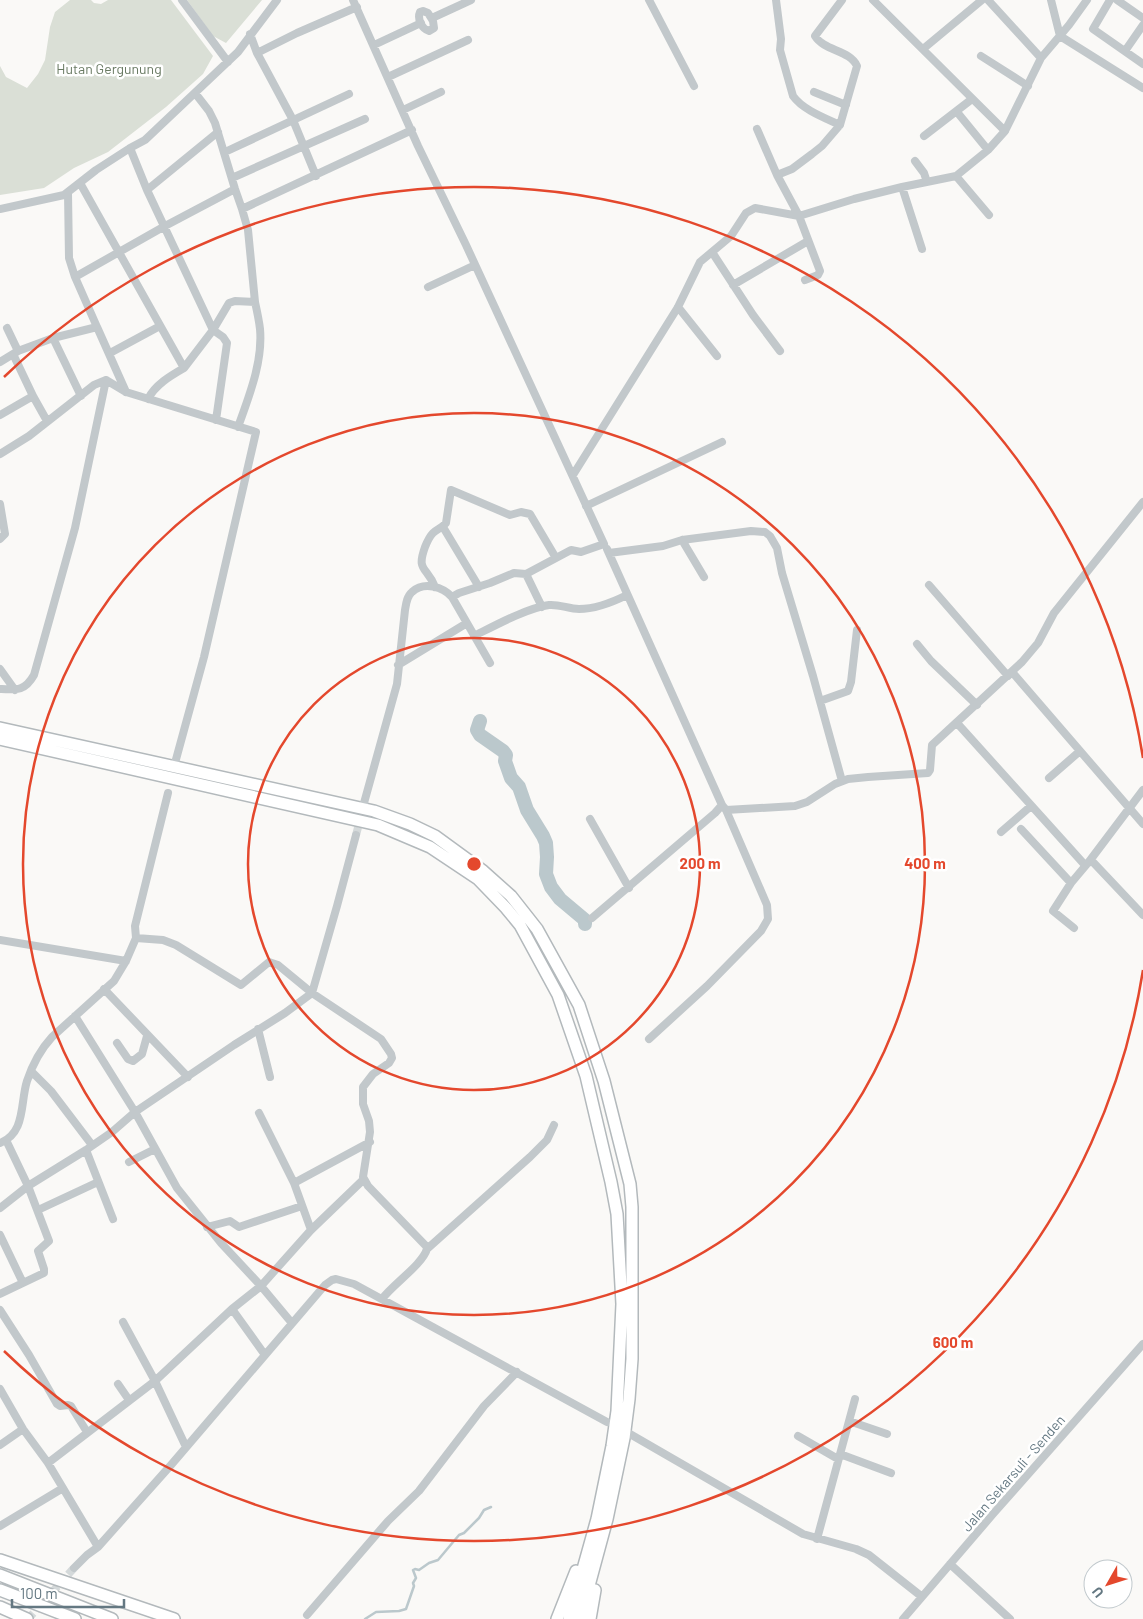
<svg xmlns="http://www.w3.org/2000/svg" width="1143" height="1619" viewBox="0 0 1143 1619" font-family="Barlow,sans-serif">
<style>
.green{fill:#dadfd6}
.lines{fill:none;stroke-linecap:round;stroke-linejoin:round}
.stream{stroke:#bbc8cc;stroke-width:2.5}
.river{stroke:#bbc8cc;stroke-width:14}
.minor-tunnel{stroke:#d4d9da;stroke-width:8;stroke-dasharray:8 4;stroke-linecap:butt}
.highway-casing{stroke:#b3b9bc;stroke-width:14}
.minor{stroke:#c2c8cb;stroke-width:8}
.highway{stroke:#fff;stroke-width:11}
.ring{fill:none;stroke:#e4482d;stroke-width:2.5}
.labels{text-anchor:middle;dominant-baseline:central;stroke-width:5;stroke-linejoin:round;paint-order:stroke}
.park-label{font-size:14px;fill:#697a63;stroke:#fff}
.street-label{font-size:14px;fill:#647882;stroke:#fff}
.centre{fill:#e4482d;stroke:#fff;stroke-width:2.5}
.ring-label{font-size:15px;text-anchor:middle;font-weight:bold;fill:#e4482d;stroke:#fff;stroke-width:5;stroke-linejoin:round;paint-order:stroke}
</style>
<rect width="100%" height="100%" fill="#faf9f7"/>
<path class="green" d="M 70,0 L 91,0 L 94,3 L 101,4 L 108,0 L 171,0 L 213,56 L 203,74 L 166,107 L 108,152 L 74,168 L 44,188 L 0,195 L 0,66 L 6,77 L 27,88 L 38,74 L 45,60 L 50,27 L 55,12 Z
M 187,0 L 262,0 L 226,43 L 213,36 Z"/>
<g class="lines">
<path class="stream" d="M 365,1619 L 376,1612 L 399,1611 L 406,1609 L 414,1586 L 413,1583 L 416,1578 L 413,1570 L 415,1569 L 419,1570 L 429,1563 L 438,1560 L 459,1535 L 464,1533 L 479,1518 L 484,1510 L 491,1507"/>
<path class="river" d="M 480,721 L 477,730 L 480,735 L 503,751 L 506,755 L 505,761 L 511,778 L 519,787 L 527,810 L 543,836 L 546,843 L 547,857 L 546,874 L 551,887 L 560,899 L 585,920 L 585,924"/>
<path class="minor-tunnel" d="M 356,835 L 364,805
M 28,1619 L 74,1568"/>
<g class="highway-casing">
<path id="highway" d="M 0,728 L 374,811 L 410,824 L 435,836 L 483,871 L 511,896 L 537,929 L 579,1005 L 604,1081 L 630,1184 L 632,1207 L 632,1359 L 629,1399 L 624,1438 L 607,1519 L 580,1619
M 0,739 L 378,825 L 430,847 L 478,879 L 506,908 L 520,925 L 558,995 L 586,1076 L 611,1182 L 617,1214 L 622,1304 L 617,1411 L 612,1446 L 597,1519 L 569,1619
M 0,1560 L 174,1619
M 0,1575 L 112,1619
M 0,1590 L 75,1619
M 0,1607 L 27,1619
M 557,1619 L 576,1571
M 590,1619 L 595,1590"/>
</g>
<path class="minor" d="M 182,0 L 228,62
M 353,0 L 418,146 L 466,245 L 604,544 L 581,552 L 571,550 L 526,574 L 514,573 L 490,583 L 459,593 L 452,597 C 443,587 424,581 412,592 C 407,596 406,604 405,610 L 397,684 L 364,803
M 649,0 L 694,86
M 776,0 L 781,39 L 780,50 L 793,96 C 803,110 825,118 840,125
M 873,0 L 1005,131
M 988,0 L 1041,58
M 1051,0 L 1060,36 L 1143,88
M 1110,0 L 1093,29 L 1143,64
M 1117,0 L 1143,18
M 423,11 L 428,13 L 433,21 L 434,28 L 429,31 C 422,29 417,19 420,12 Z
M 432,18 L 471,0
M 250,34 L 257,53 L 293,120 L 316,176
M 374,45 L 421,23
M 923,49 L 982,0
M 1125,51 L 1143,25
M 257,53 L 297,33 L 357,7
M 981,56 L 1028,86
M 388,77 L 468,40
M 814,92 L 846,105
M 195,93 L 209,111 L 215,123 L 235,189 L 242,209 L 412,130
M 403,110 L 441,92
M 957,112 L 988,150
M 757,129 L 777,175 L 799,216 L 820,271 L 818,275 L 805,280
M 924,136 L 972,99
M 130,148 L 147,190 L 213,330 L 184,368
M 225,152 L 349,94
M 915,161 L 924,173 L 927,182
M 777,175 L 792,169 L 812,154 L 822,146 L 840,125 L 857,66 C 850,50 824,51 815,36 L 842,0
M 956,176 L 989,215
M 232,178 L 365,119
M 80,183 L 184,368 C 170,376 155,385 148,399
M 902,187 L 922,249
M 147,190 L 218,132
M 68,193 L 69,258 L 75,277
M 0,209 L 64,195 L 96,170 L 130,148 L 145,140 L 238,52 L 277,0
M 242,209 L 248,230 L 255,302
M 712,252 L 753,315 L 780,351
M 733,285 L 808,241
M 428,287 L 475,265
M 678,307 L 717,356
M 97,327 L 75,277 L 165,226 L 235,189
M 7,328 L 18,351
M 53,338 L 97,327 L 126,392
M 110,353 L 160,326
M 13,354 L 33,396 L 47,421
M 0,362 L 18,351 L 53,338 L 81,396
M 0,415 L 33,396
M 216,420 L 227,343 L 223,337 L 213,330 L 229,303 L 235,301 L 255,302 C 257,311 259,320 260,329 C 263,362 249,396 238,427
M 0,454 L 29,436 L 94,385 L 106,380 L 126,392 L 256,432 L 204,657 L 175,763
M 573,475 L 678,307 L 700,262 L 731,236 L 746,213 L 755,208 L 799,216 L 854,199 L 902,187 L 956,176 L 988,150 L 1005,131 L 1041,58 L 1069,25 L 1087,0
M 0,504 L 5,534 L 0,539
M 586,506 L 722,442
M 443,527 L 479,587
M 682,540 L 704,577
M 607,549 L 722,805
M 609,553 L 663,546 L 682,540 L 751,531 L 765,532 L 770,536 L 777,548 L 782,573 L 813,676 L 842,781
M 526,574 L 542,607
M 929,585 L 1008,676
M 435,587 C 427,566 416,572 425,547 C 427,542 429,537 433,533 C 437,529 442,528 446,523 L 451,490 L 510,515 L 521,512 L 530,514 L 556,558
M 452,597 L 490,663
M 474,636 C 494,626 527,608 549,605 C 559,604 569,609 579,609 C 595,609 613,602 627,595
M 917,644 L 931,661 L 977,705
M 398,665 L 467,623
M 0,669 L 15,690
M 1012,672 L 1143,824
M 0,689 C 17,690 25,691 34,675 L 75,528 L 106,380
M 820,701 L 848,691 L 851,682 L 857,630
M 957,723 L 1084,864 L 1088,863 L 1143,790
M 1049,778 L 1080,751
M 590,819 L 629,888
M 1021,829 L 1071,883
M 1001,832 L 1031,806
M 1091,860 L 1143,915
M 592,918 L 715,813 L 722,805 L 726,810 L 795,806 L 807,802 L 835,784 L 848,779 L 868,777 L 928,773 L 930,770 L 932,745 L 1022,662 L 1038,643 L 1054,613 L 1143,502
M 1074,928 L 1053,911 L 1071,883 L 1087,864
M 136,938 L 135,926 L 168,793
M 0,940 L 126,961
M 104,989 L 188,1077
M 75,1016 L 135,1112 L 177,1188 L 221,1243 L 261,1286 L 291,1322
M 258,1029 L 270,1077
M 649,1039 L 707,986 L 761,931 L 768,919 L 767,905 L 726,810
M 117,1043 L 128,1059 L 133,1061 L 142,1054 L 147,1036
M 31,1071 L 51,1091 L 92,1145
M 259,1113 L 294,1183 L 311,1230
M 0,1143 C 26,1133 20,1103 27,1081 C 32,1066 41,1049 52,1037 L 114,981 L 126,961 L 136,938 L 163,940 L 176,945 L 241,985 L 269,962 L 278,965 L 312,993 L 381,1039 L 391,1054 L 392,1058 L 389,1063 L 373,1074 L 363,1087 L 363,1104 L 369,1121 L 370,1132 L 363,1177 L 368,1186 L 426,1246 L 427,1249 C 422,1265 393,1284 382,1299
M 86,1150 L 113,1219
M 129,1162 L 155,1149
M 294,1183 L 370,1142
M 0,1208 L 28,1186 L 86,1150 L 112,1132 L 135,1112 L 234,1045 L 285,1013 L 312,993 L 337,906 L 356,835
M 38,1210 L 98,1182
M 207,1227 L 230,1221 L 239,1227 L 302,1206
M 0,1235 L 23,1283
M 427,1249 L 530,1157 L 547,1140 L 554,1125
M 0,1294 L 44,1273 L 44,1269 L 38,1251 L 49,1241 L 28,1186 L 6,1140
M 232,1309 L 265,1355
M 0,1310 L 29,1355 L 57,1404 L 60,1406 L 68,1405 L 71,1406 L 87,1432
M 123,1322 L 155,1381 L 186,1447
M 118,1384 L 129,1400
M 0,1389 L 23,1429 L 48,1463 L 98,1547
M 849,1421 L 887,1434
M 630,1434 L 803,1534 L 856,1549 L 869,1555 L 921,1596
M 798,1436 L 838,1459
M 0,1445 L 23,1429
M 840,1454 L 891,1473
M 48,1463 L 155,1381 L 232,1309 L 261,1286 L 311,1230 L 363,1180
M 0,1526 L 63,1488
M 817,1539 L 855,1399
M 950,1564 L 1010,1619
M 74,1568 L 87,1555 L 98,1547 L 171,1465 L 325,1285 L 332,1280 L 336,1279 L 354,1284 L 607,1422
M 307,1615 L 388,1521 L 419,1491 L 484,1406 L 517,1372
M 903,1619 L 993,1514 L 1143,1344"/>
<use href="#highway" class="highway"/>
</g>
<g class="ring">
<circle cx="474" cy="864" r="226"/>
<circle cx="474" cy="864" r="451"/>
<path d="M1143 970A677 677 0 0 1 4 1351M4 377A677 677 0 0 1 1143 758"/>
</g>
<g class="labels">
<g class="park-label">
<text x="109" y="68">Hutan Gergunung</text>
</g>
<g class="street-label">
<text transform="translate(1013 1473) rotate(-49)">Jalan Sekarsuli - Senden</text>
</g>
</g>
<circle cx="474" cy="864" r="8" class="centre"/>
<g class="ring-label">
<text x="700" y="869">200 m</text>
<text x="925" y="869">400 m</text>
<text x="953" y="1348">600 m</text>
</g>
<g transform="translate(1108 1584) rotate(231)"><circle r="24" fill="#ffffff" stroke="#c1c9cd"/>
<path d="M0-4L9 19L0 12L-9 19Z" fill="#e4482d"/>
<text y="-8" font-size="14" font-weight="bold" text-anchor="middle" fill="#647882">U</text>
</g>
<path d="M12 1599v8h112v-8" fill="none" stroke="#647882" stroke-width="2.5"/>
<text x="20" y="1599" font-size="15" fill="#647882" stroke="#ffffff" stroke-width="4" paint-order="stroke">100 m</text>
</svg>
